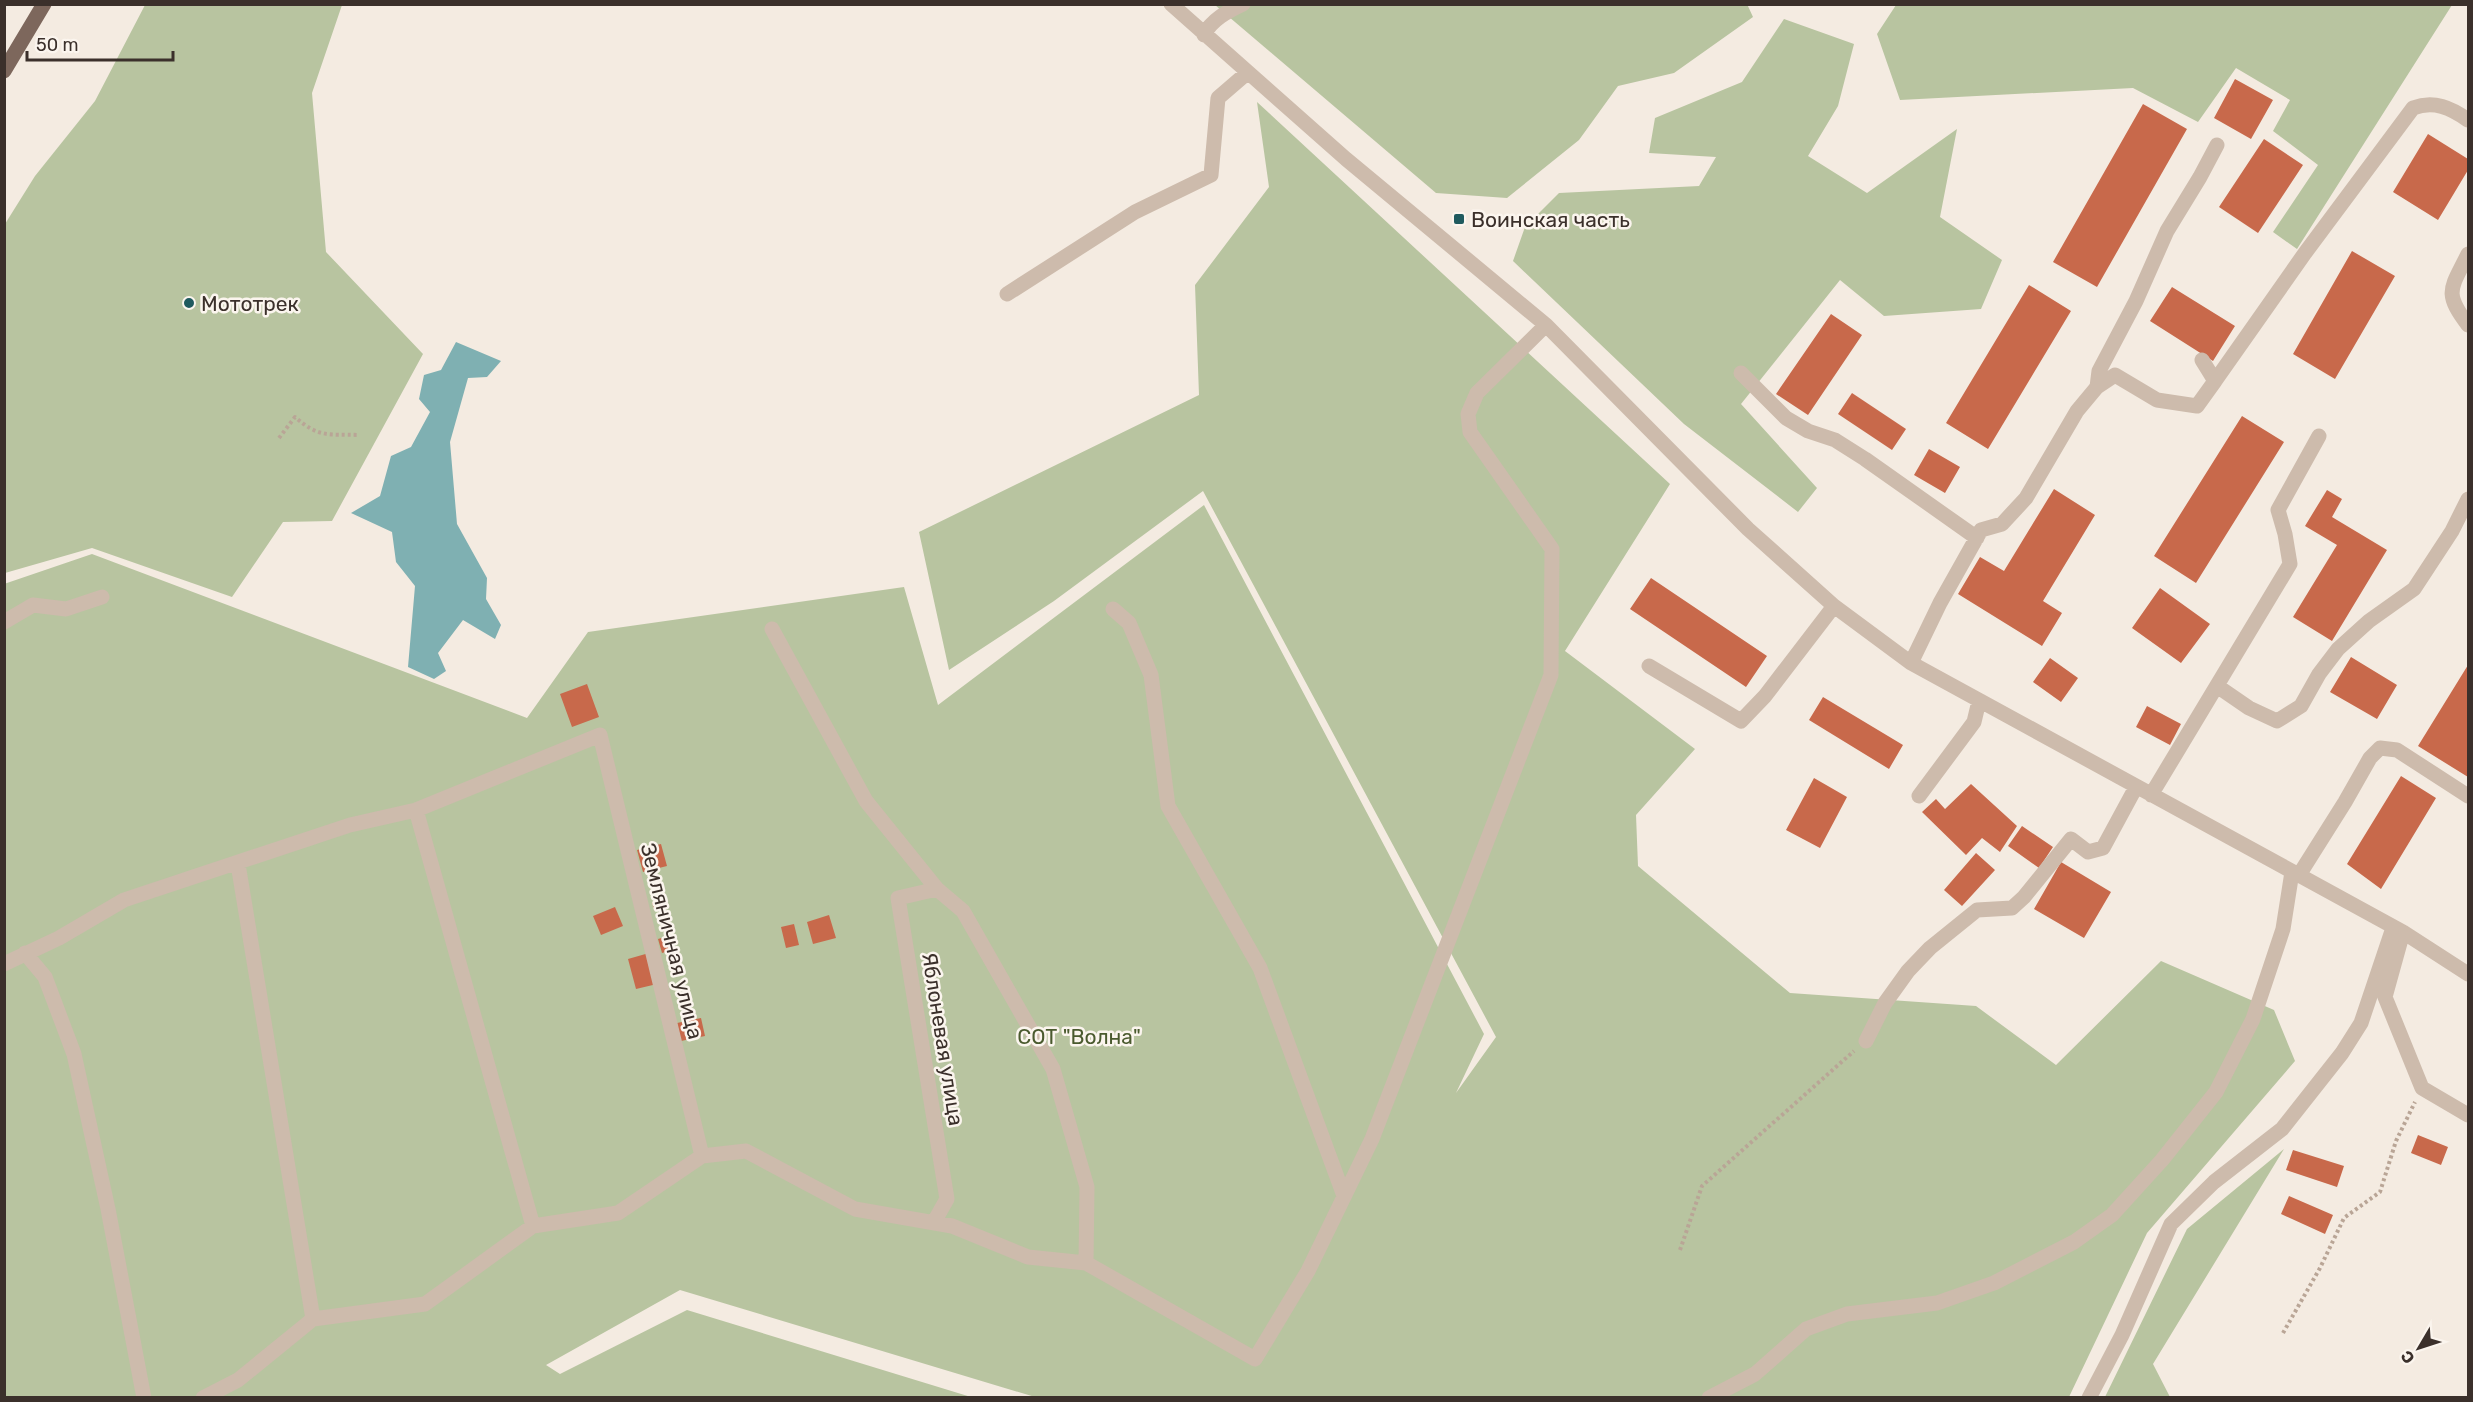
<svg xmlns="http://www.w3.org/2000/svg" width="2473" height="1402" viewBox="0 0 2473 1402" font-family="Rubik,sans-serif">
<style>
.green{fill:#b8c4a0}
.water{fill:#7fb0b2}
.building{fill:#c8694b}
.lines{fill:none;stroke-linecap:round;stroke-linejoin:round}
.path{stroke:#b9a596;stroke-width:4;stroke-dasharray:3 3;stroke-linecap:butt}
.minor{stroke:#cdbbac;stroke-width:15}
.major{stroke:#7d675c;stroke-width:15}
.poi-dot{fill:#1f5a5e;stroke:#fbf5ee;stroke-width:2}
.labels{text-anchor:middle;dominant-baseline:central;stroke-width:5;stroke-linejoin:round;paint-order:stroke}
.poi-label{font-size:21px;fill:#3b302b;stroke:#fbf5ee;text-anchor:start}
.street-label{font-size:21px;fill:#3b302b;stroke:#fbf5ee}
.park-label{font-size:21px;fill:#4a5a2e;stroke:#fbf5ee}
</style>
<rect width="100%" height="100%" fill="#f4ebe1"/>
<path class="green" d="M 1747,4 L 1753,17 L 1674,73 L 1618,86 L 1579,140 L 1507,198 L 1436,193 L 1215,5 Z
M 145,5 L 342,5 L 312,93 L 326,252 L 423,354 L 332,521 L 283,522 L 232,597 L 92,548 L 5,573 L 5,224 L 35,176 L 95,101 Z
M 1896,5 L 1896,4 L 2452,5 L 2297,249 L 2273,232 L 2318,165 L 2273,131 L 2290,100 L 2236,68 L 2198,122 L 2133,88 L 1900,100 L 1877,34 Z
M 1784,19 L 1854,44 L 1838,106 L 1808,156 L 1867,193 L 1957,129 L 1940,217 L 2002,260 L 1981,309 L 1884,316 L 1840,280 L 1741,404 L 1817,488 L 1798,512 L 1684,424 L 1513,261 L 1525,227 L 1559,193 L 1699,186 L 1716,157 L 1649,153 L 1655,118 L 1742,82 Z
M 1257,102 L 1670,484 L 1565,651 L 1695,749 L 1636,815 L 1638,866 L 1790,993 L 1976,1006 L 2056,1065 L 2161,961 L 2274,1010 L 2295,1061 L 2147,1233 L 2069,1397 L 1035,1397 L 680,1290 L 546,1365 L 560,1374 L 687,1310 L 971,1397 L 5,1397 L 4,584 L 92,554 L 527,718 L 588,632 L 904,587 L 938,705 L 1204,505 L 1484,1034 L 1456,1093 L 1496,1037 L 1203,491 L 1054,601 L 949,670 L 919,532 L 1199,395 L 1195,285 L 1269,187 Z
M 2284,1149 L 2153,1364 L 2170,1397 L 2105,1397 L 2187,1229 Z"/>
<path class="water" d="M 456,342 L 501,361 L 487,377 L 468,378 L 450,442 L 457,524 L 487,578 L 486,599 L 501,625 L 495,639 L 463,620 L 438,653 L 446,671 L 434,679 L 408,667 L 415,586 L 396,562 L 392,532 L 351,513 L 380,496 L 391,456 L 411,447 L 430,412 L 419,399 L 424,375 L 441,370 Z"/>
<path class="building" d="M 2235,79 L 2273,100 L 2251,139 L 2214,118 Z
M 2143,104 L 2187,129 L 2097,287 L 2053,262 Z
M 2428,134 L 2468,159 L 2468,170 L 2438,220 L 2393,192 Z
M 2264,139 L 2303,165 L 2258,233 L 2219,207 Z
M 2352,251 L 2395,276 L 2335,379 L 2293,354 Z
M 2029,285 L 2071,311 L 1988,449 L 1946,423 Z
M 2172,287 L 2235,326 L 2213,361 L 2150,321 Z
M 1831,314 L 1862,335 L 1808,415 L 1776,394 Z
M 1852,393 L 1906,429 L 1892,450 L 1838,414 Z
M 2242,416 L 2284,442 L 2196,583 L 2154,556 Z
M 1929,449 L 1960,467 L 1945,493 L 1914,475 Z
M 2054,489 L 2095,515 L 2043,601 L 2062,613 L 2042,646 L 1958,594 L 1980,557 L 2004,571 Z
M 2327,490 L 2342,499 L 2332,517 L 2387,550 L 2332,641 L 2293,617 L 2337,545 L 2305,526 Z
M 1651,578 L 1767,656 L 1746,687 L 1630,609 Z
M 2160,588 L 2210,624 L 2181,663 L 2132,628 Z
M 2351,657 L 2397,685 L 2377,719 L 2330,692 Z
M 2050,658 L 2078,678 L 2061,702 L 2033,682 Z
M 2468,665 L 2468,777 L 2418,746 Z
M 587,684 L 599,717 L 572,727 L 560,694 Z
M 1823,697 L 1903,745 L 1889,769 L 1809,720 Z
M 2147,706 L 2181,724 L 2170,745 L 2136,727 Z
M 2401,776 L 2436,798 L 2381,889 L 2347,864 Z
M 1814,778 L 1847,797 L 1820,848 L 1786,830 Z
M 1971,784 L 2017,826 L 2000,852 L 1982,838 L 1966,855 L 1922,812 L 1936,799 L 1945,809 Z
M 2022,826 L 2053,847 L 2039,868 L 2008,846 Z
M 661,844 L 667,866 L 643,872 L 637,850 Z
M 1976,853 L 1995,870 L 1962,906 L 1944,890 Z
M 2061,862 L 2111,892 L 2084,938 L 2034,909 Z
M 666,899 L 668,907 L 655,911 L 652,903 Z
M 615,907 L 623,926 L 601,935 L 593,916 Z
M 829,915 L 836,938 L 813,944 L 807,922 Z
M 794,924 L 799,945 L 786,948 L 781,927 Z
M 665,937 L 669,951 L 662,953 L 658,939 Z
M 649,953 L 657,984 L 636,989 L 628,959 Z
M 701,1018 L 705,1036 L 681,1041 L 677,1023 Z
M 2418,1135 L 2448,1147 L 2441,1165 L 2411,1153 Z
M 2293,1150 L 2344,1166 L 2337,1187 L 2286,1170 Z
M 2289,1196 L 2333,1215 L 2325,1234 L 2281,1214 Z"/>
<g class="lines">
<path class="path" d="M 279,438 L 295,417 C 319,438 328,434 359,435
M 1680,1250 L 1702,1186 L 1854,1051
M 2283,1333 L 2320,1268 L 2344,1218 L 2380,1192 L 2396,1141 L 2415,1102"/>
<path class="minor" d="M 1171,4 L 1346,159 L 1546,325 L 1748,529 L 1834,606 L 1911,663 L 2403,932 L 2468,974
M 1204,35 C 1211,20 1228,11 1243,4
M 2468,254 C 2451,289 2443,292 2468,325
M 1007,294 L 1135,212 L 1211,175 L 1218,98 L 1247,73
M 1741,373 L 1786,418 L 1808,431 L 1835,440 L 1865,459 L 1977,538
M 2215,381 L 2305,253 L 2413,108 C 2434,100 2451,108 2468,120
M 2097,387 L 2099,371 L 2136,301 L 2167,231 L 2200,177 L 2217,145
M 1113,609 L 1129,623 L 1151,675 L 1168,806 L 1260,968 L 1344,1196
M 4,622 L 33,605 L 66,609 L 102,597
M 772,629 L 866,801 L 937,889 L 963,911 L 1053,1069 L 1087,1187 L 1086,1263
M 1911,663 L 1940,603 L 1981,530 L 2002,524 L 2026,498 L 2077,411 L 2097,387 L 2115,375 L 2157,400 L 2197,406 L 2215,381 L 2202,360
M 1649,666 L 1741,721 L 1765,696 L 1834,606
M 2217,686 L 2249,708 L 2277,721 L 2301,706 L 2319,674 L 2338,649 L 2369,621 L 2414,589 L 2452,531 L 2468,499
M 2151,795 L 2290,564 L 2285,534 L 2278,510 L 2319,436
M 1919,796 L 1974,722 L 1979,701
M 416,810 L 533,1226
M 238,864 L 313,1319
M 2299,875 L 2345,802 L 2370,758 L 2380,748 L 2397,750 L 2468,796
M 2403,932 L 2385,997 L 2422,1088 L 2468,1115
M 25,953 L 45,977 L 74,1054 L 108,1209 L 144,1398
M 4,964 L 59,938 L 124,900 L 350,825 L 416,810 L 600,735 L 702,1156
M 1866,1041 L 1885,1003 L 1908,971 L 1930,948 L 1977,910 L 2012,908 L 2024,897 L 2071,839 L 2088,852 L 2103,848 L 2136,787
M 934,1222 L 947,1199 L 898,898 L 937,889
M 203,1398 L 238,1380 L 313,1319 L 425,1304 L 533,1226 L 618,1213 L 702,1156 L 746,1151 L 855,1209 L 952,1226 L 1028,1257 L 1086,1263 L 1255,1359 L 1308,1271 L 1372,1139 L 1551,675 L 1552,549 L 1470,432 L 1468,414 L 1477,393 L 1546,325
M 1709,1398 L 1755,1374 L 1806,1329 L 1847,1314 L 1937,1303 L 1994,1283 L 2074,1242 L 2112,1215 L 2162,1160 L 2216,1092 L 2253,1019 L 2283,929 L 2292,872
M 2089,1398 L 2122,1335 L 2171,1224 L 2214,1182 L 2282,1129 L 2342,1053 L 2361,1023 L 2393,928"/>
<path class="major" d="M 4,71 L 44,4"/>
</g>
<g class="poi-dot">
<rect x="1453" y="213" width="12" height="12" rx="3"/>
<circle cx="189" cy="303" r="6"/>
</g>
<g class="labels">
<g class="poi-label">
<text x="1471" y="219">Воинская часть</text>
<text x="201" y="303">Мототрек</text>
</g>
<g class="street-label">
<text transform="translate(672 941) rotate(76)">Земляничная улица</text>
<text transform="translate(943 1039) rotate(81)">Яблоневая улица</text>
</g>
<g class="park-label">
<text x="1079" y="1036">СОТ "Волна"</text>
</g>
</g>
<rect width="2473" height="1402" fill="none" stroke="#3b302b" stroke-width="12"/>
<g transform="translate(2419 1348) rotate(231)" stroke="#fbf5ee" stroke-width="4.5" paint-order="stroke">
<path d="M0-4.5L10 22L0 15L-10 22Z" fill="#3b302b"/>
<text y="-9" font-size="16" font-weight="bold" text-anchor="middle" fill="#3b302b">С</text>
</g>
<path d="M27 51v9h146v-9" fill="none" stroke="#3b302b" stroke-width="3"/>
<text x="36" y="51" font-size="18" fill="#3b302b" stroke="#fbf5ee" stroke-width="4.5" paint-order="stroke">50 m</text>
</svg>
